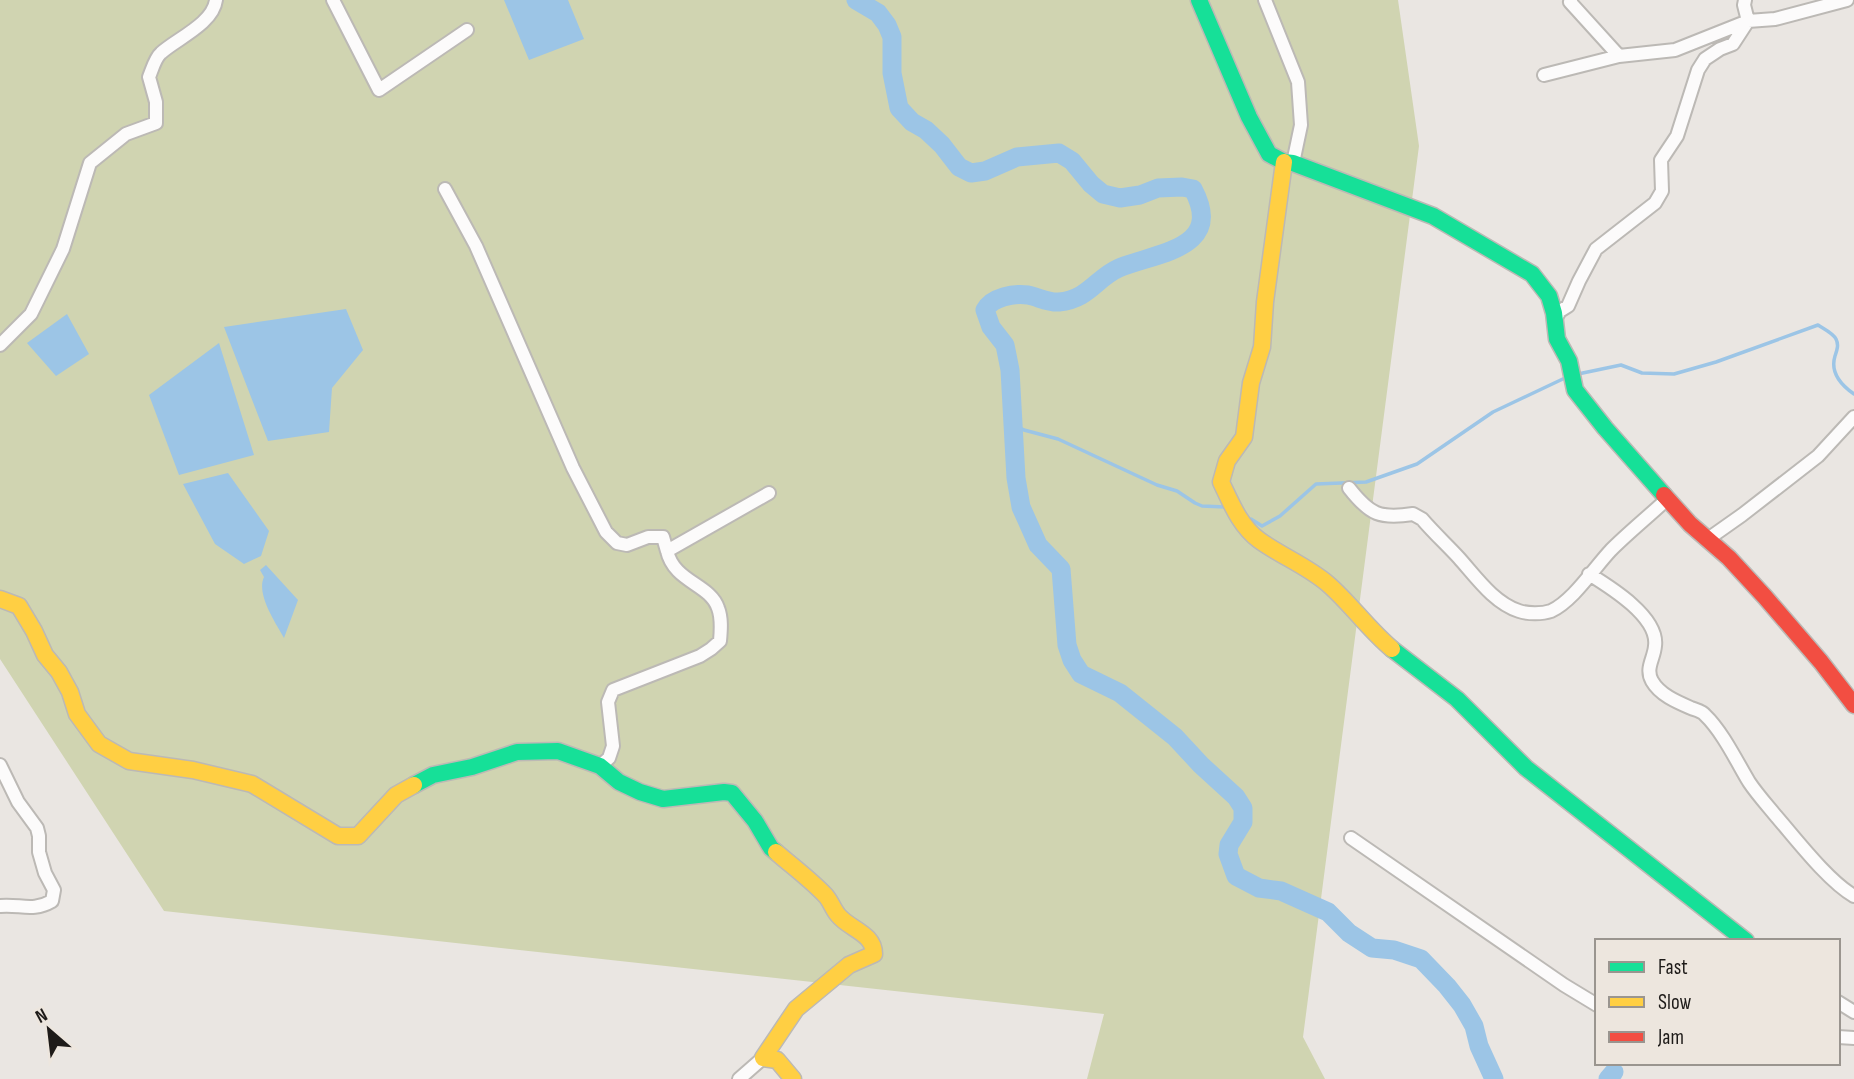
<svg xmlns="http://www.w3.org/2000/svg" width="1854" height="1079" viewBox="0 0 1854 1079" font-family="'Sofia Sans Condensed',sans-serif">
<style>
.green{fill:#d0d4b1}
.water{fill:#9cc5e6}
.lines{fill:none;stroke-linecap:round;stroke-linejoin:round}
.stream{stroke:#9cc5e6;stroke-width:3.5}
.river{stroke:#9cc5e6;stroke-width:19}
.street-casing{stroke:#bcb9b5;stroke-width:16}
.fast-casing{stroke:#bcb9b5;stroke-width:19}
.slow-casing{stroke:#bcb9b5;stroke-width:19}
.jam-casing{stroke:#bcb9b5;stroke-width:19}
.street{stroke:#fcfbfb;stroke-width:12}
.fast{stroke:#16e098;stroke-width:16}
.slow{stroke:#ffcf43;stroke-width:16}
.jam{stroke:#f24e42;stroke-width:16}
</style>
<rect width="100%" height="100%" fill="#eae6e2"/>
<path class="green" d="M 0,0 L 1398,0 L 1419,146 L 1303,1037 L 1325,1079 L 1087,1079 L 1104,1014 L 164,911 L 0,659 Z"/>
<path class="water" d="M 504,0 L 568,0 L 584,39 L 529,60 Z
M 346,309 L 363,350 L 332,388 L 329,432 L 268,441 L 224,327 Z
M 67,314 L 89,354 L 56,376 L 27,343 Z
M 219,343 L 254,455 L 179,475 L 149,395 Z
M 228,473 L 269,531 L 261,556 L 244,564 L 215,544 L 183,484 Z
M 266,565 L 298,600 L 284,638 C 275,622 256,594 264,577 L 260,570 Z"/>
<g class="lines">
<path class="stream" d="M 1578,374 L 1621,365 L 1642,373 L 1674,374 L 1716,362 L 1818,325 C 1824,329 1833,333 1836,339 C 1839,345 1837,350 1835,356 C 1830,372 1841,385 1854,394
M 1013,424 L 1024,430 L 1058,439 L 1157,485 L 1177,491 L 1195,503 L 1202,506 L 1225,507
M 1251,519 L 1262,526 L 1280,516 L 1316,484 L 1366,482 L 1417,464 L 1493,412 L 1567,377"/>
<path class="river" d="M 856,0 L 878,13 L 887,25 L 892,37 L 892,73 L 899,108 L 912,122 L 926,130 L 942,145 L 959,167 L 971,173 L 985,171 L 1017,157 L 1059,153 L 1072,161 L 1091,184 L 1103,194 L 1120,198 L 1140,195 L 1158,188 L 1182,187 L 1193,189 C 1225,249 1158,252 1119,268 C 1096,278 1089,299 1059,302 C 1049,303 1038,297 1028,295 C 1014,293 992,297 985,310 L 991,327 L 1005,345 L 1010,370 L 1016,478 L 1021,507 L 1038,545 L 1061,569 L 1067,645 L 1072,660 L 1081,674 L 1120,693 L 1175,737 L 1201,765 L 1236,797 L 1243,808 L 1243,822 L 1229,845 L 1228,854 L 1236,876 L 1259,888 L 1281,891 L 1328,912 L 1349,933 L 1372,948 L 1394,950 L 1421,959 L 1447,986 L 1462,1005 L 1474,1026 L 1479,1046 L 1494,1079
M 1608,1079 L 1614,1072"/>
<g class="street-casing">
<path id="street" d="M 333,0 L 379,90 L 467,30
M 1265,0 L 1298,82 L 1301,125 L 1293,163
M 1571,0 L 1570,2 L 1619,56
M 1544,75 L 1619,56 L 1675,50 L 1748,21 L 1744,5 L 1745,0
M 445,189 L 476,246 L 573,468 L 606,532 L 617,543 L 627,545 L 648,537 L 663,537 L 667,551
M 1554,321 L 1560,311 L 1568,306 L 1579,281 L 1596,249 L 1655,203 L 1662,191 L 1661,160 L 1677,136 L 1698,70 L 1705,59 L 1720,49 L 1733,44 L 1748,21 L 1775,19 L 1847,0
M 0,345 L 31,314 L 63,249 L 90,163 L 126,134 L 156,123 L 156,102 L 149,77 C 152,70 155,58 161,53 C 176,39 213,24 216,0
M 1349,488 C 1370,515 1380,519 1413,514 L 1422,519 C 1434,533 1447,545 1459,558 C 1476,577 1494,603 1519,611 C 1528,614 1542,614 1551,611 C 1573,601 1594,568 1611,550 C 1629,532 1649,516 1667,499
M 1708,539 L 1742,515 L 1818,456 L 1854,417
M 1589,574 C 1610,587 1659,617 1655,646 C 1654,659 1645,668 1652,681 C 1660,695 1677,702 1691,708 C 1696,710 1702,711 1705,715 C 1722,731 1737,762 1749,782 C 1757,794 1767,805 1776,816 C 1796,839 1828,881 1854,896
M 0,765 L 18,802 L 37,828 L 39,836 L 39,852 L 45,873 L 54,890 L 52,901 C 33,912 20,904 0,906
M 600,766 L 609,758 L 613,746 L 608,702 L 613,690 L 700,656 L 711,649 L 720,641 C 721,630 722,618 718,608 C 710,584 674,582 667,551 L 769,493
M 1351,838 L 1564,985 L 1597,1005
M 1838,1002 L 1854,1012
M 1838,1037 L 1854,1038
M 739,1079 L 763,1058"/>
</g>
<g class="fast-casing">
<path id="fast" d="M 1199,0 L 1249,117 L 1269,154 L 1284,162 L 1293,163 L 1433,216 L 1532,274 L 1549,296 L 1554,313 L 1557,339 L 1569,361 L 1575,390 L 1605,428 L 1664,495
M 1392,649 L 1457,699 L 1526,768 L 1746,941
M 414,785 L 433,775 L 472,767 L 517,752 L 558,751 L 600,766 L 619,782 L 640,792 L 663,799 L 724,792 L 732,793 L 755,821 L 771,848 L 776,852"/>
</g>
<g class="slow-casing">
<path id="slow" d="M 1284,162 L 1265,302 L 1262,347 L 1251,383 L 1244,437 L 1227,461 L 1221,482 C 1231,503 1240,526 1259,540 C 1281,556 1307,566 1328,584 C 1351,604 1368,629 1392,649
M 0,599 L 19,606 L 34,631 L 45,655 L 59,672 L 70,692 L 77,714 L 99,744 L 129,761 L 193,770 L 252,784 L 338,836 L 358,836 L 396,795 L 414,785
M 776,852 C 792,866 811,880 826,896 C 831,902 833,909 838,915 C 849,929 874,933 874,954 L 849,965 L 796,1009 L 763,1058 L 777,1060 L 793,1079"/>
</g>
<g class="jam-casing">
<path id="jam" d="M 1664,495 L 1690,524 L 1729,558 L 1765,597 L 1821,662 L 1854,705"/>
</g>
<use href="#street" class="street"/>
<use href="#fast" class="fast"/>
<use href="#slow" class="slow"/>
<use href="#jam" class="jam"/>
</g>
<rect x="1595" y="939" width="245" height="126" fill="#ede6de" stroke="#9a958f" stroke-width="2"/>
<rect x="1609" y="962" width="35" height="10" fill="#16e098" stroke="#9a958f" stroke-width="2"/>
<text x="1658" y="974" font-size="21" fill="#1e1b19">Fast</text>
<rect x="1609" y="997" width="35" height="10" fill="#ffcf43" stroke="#9a958f" stroke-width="2"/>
<text x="1658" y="1009" font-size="21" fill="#1e1b19">Slow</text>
<rect x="1609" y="1032" width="35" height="10" fill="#f24e42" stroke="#9a958f" stroke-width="2"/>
<text x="1658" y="1044" font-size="21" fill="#1e1b19">Jam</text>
<g transform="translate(49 1030) rotate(332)" stroke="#ede6de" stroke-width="5" paint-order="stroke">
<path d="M0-5L12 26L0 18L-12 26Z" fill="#1e1b19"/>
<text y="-10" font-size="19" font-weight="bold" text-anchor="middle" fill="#1e1b19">N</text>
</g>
</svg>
